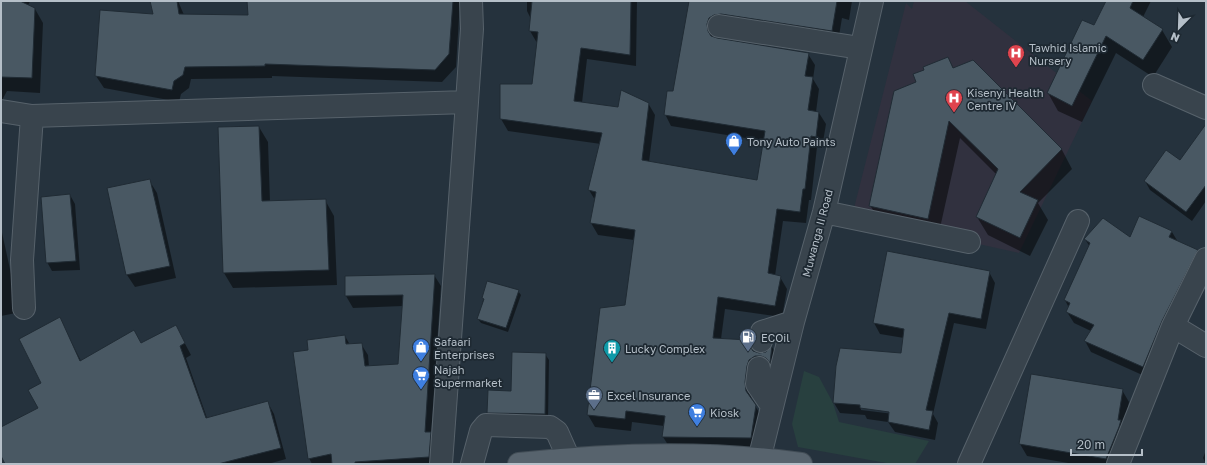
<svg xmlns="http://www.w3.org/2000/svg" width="1207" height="465" viewBox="0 0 1207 465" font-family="'Golos Text',sans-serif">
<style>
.medical{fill:#31313f}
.green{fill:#28403f}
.shadow{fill:#0007;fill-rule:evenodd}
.building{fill:#495863;stroke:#202b34}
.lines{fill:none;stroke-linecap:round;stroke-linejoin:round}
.minor-casing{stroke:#57626b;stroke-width:24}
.major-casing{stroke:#424d56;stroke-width:24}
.minor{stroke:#39444d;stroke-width:22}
.major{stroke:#57636d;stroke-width:22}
.labels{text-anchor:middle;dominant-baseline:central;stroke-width:3.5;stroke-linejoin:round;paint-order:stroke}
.poi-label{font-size:11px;fill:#b5bfc8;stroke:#1e2932;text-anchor:start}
.street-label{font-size:11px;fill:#b5bfc8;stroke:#1e2932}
</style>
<rect width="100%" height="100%" fill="#25323d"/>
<path class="medical" d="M 914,1 L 965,1 L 1092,101 L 1019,253 L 852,216 L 906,3 L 912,9 Z"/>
<path class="green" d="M 804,371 L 819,377 L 833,403 L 839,422 L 929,441 L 915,464 L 892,464 L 798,447 L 792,424 Z"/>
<path class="shadow" d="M 1,1 L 30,1 L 28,6 L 35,9 L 43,23 L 40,93 L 7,91 L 1,102 Z
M 151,1 L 178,1 L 184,15 L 249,16 L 248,1 L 460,1 L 456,67 L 442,82 L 272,76 L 272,78 L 191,79 L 189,88 L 181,94 L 179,102 L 104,88 L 96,76 L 154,15 Z
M 527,1 L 637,1 L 636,66 L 587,59 L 582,103 L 618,108 L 648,103 L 655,115 L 649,162 L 758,181 L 764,141 L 671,126 L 665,114 L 674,93 L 689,1 L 852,1 L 849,20 L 842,18 L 838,42 L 715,30 L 713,36 L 713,38 L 808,54 L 815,65 L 813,79 L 819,89 L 816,112 L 819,113 L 826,124 L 822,148 L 817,147 L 811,200 L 809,200 L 806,223 L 783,221 L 775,276 L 780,277 L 787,289 L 782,317 L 725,309 L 721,339 L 748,341 L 754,352 L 759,354 L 767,353 L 772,347 L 778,358 L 774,370 L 768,367 L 753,379 L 751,395 L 752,401 L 762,417 L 757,449 L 670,448 L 663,437 L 664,426 L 632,422 L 631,431 L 595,427 L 588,415 L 626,305 L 634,240 L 598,235 L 591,223 L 595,200 L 589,190 L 601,144 L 508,131 L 501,119 L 501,85 L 532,85 L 537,43 L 530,31 L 531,19 L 527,11 Z
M 1107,1 L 1151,1 L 1143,17 L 1162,30 L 1172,47 L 1153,77 L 1116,53 L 1082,122 L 1058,111 L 1048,93 L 1095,27 Z
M 948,58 L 954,69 L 972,61 L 1062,150 L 1072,169 L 1038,203 L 1048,220 L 1030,256 L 988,235 L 977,217 L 997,175 L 960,138 L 938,237 L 881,224 L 870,205 L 917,82 L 926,70 Z
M 1206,126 L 1206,201 L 1192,221 L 1150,190 L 1145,181 L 1180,161 Z
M 259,127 L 268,142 L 270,202 L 325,200 L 334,216 L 337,285 L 233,288 L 224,273 Z
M 149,180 L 157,193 L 176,278 L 135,287 L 127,275 Z
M 70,195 L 75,204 L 80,270 L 52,271 L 47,262 Z
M 1139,218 L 1172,232 L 1178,242 L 1197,251 L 1203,262 L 1149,378 L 1091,352 L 1085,341 L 1091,331 L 1074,323 L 1067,312 L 1069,308 L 1065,300 L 1090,247 L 1085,239 L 1130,238 Z
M 1,228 L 15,292 L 16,313 L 1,316 Z
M 989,272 L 995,283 L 986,329 L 954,323 L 933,414 L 938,423 L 935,440 L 895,432 L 888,422 L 867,419 L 865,415 L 840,413 L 834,403 L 902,354 L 904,338 L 880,334 L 874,323 ZM 861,408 L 894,412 L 894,414 L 861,410 Z
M 434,275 L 441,286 L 431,435 L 437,444 L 435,464 L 312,464 L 309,458 L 309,351 L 345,336 L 350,345 L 361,344 L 368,355 L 369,367 L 399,365 L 403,306 L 353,308 L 346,296 L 346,277 Z
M 488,282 L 518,291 L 521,295 L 508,332 L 481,323 L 478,319 Z
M 59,318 L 81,361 L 141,345 L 182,338 L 191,355 L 186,358 L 207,418 L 268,403 L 274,414 L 286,459 L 268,464 L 6,464 L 1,453 L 1,428 L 40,408 L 43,383 Z
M 545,354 L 549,360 L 548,420 L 492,419 L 488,412 L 512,392 Z
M 1122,390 L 1129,402 L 1116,464 L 1074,464 L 1027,456 L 1020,444 Z
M 1206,450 L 1206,464 L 1203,458 Z"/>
<path class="building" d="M 1,1 L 20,1 L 35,8 L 32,78 L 1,77 Z
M 150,1 L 177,1 L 179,14 L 248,15 L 247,1 L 453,1 L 449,54 L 435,70 L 265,64 L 265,66 L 185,67 L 183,75 L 174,81 L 172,90 L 95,76 L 100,10 L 153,14 Z
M 532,1 L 631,1 L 630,55 L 581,48 L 574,101 L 618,107 L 621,90 L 649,103 L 642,160 L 757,180 L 765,131 L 664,115 L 667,91 L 673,91 L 689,1 L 837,1 L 832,31 L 721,14 L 714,15 L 709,18 L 707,24 L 708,31 L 711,36 L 717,38 L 809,53 L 805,76 L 813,77 L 808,110 L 819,112 L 816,137 L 811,136 L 805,189 L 803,189 L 800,212 L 777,209 L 768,273 L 781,276 L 775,306 L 718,297 L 713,338 L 749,340 L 750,346 L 753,351 L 759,353 L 766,352 L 772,345 L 770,363 L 766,358 L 761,356 L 755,356 L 749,360 L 747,366 L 745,382 L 746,391 L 756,405 L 751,438 L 662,437 L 665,416 L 626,411 L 625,419 L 587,415 L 600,308 L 625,305 L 635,230 L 590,223 L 596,192 L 588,190 L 602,133 L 500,119 L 500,84 L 532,84 L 538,32 L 529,31 Z
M 1106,1 L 1133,1 L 1130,8 L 1163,29 L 1143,60 L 1106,36 L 1072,106 L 1047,93 L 1082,20 L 1094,25 Z
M 948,57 L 953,68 L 973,60 L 1062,149 L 1020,192 L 1038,200 L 1020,238 L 976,217 L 998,169 L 949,121 L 928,219 L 869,206 L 894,91 L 916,82 L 913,74 L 924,70 L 923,67 Z
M 1206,124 L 1206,185 L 1186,212 L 1144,181 L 1166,150 L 1180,160 Z
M 259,126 L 262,201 L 326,199 L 329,270 L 223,273 L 218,127 Z
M 150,179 L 170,266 L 126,275 L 107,188 Z
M 70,194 L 76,261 L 46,263 L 41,197 Z
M 1139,216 L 1172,231 L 1169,237 L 1198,250 L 1162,321 L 1143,367 L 1084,341 L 1094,325 L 1066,312 L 1070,303 L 1064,300 L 1090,243 L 1084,239 L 1103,218 L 1130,237 Z
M 887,251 L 990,271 L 981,319 L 949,313 L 926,410 L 933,411 L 929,430 L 888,422 L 889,412 L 860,408 L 860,405 L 833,403 L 836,366 L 840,348 L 901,353 L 904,329 L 873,323 Z
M 435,274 L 425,432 L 431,432 L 429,457 L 355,462 L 355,464 L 332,464 L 331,454 L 308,459 L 293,352 L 308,350 L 307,340 L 345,335 L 346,344 L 362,343 L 365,366 L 398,364 L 403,295 L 345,296 L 345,276 Z
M 487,281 L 519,290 L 506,328 L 477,319 L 484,299 L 482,298 Z
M 60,317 L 80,361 L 134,330 L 141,343 L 176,325 L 185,343 L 180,346 L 206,418 L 268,401 L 281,448 L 218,464 L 5,464 L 1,456 L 1,427 L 38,408 L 28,390 L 41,383 L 19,339 Z
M 512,352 L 546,353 L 545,414 L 487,413 L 488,390 L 511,391 Z
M 1031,374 L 1123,389 L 1118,420 L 1121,420 L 1119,427 L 1106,459 L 1019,444 Z"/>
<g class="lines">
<g class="minor-casing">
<path id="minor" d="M 719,26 L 860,48
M 1154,85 L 1206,108
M 1,111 L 32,116 L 467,102
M 824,212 L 969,242
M 24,308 L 22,260 L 32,116
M 1173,326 L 1206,346
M 761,341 L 762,332 L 793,322
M 759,368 L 757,384 L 772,406
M 441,464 L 467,102 L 472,29 L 471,1
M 472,464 L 481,431 L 486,425 L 550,427 L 557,432 L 569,459
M 758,464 L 793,322 L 824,212 L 872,1
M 969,464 L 1078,221
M 1118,464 L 1173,326 L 1206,259"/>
</g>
<g class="major-casing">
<path id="major" d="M 519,464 C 610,454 710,451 801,464"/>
</g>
<use href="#minor" class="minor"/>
<use href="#major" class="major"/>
</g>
<defs>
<g id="hospital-pin" transform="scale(0.9)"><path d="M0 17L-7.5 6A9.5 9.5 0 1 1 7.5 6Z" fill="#e0444e" stroke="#1e2932"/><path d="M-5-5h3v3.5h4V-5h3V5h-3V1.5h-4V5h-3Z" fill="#fff"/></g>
<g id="shop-pin" transform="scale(0.9)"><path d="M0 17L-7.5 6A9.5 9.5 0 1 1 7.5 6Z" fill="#3f7fe0" stroke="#1e2932"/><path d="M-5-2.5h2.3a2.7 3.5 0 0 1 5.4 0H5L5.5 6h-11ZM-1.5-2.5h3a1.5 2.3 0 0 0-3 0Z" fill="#fff"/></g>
<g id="fuel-pin" transform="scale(0.9)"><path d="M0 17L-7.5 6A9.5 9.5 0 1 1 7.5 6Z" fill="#5c6f8a" stroke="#1e2932"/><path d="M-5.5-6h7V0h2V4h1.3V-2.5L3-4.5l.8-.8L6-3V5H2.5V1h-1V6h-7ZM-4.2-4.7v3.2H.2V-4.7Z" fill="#fff"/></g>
<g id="building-pin" transform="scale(0.9)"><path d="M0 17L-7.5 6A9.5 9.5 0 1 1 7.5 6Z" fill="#0f9aa8" stroke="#1e2932"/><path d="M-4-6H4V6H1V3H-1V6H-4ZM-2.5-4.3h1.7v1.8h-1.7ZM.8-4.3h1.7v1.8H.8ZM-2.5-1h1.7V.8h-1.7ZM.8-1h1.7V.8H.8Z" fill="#fff"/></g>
<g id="supermarket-pin" transform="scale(0.9)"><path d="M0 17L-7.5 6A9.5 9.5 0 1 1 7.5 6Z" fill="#3f7fe0" stroke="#1e2932"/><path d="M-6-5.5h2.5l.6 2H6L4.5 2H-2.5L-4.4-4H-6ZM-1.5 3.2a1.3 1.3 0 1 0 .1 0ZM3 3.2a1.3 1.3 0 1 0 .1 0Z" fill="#fff"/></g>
<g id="office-pin" transform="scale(0.9)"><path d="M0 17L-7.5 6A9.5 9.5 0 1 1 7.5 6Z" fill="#5c6f8a" stroke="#1e2932"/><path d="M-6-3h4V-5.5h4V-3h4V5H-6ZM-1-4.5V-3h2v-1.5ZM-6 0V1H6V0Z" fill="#fff"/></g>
</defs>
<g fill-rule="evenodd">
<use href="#hospital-pin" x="1016" y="53"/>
<use href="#hospital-pin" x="954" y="98"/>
<use href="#shop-pin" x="734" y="141"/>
<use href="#fuel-pin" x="748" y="337"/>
<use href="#shop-pin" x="421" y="347"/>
<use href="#building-pin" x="612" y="348"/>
<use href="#supermarket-pin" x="421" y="375"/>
<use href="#office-pin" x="594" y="395"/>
<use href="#supermarket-pin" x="697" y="412"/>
</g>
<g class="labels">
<g class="poi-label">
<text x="1029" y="47">Tawhid Islamic<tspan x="1029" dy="13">Nursery</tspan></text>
<text x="967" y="92">Kisenyi Health<tspan x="967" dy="13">Centre IV</tspan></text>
<text x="747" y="141">Tony Auto Paints</text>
<text x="761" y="337">ECOil</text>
<text x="434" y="341">Safaari<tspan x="434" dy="13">Enterprises</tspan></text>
<text x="625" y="348">Lucky Complex</text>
<text x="434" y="369">Najah<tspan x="434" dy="13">Supermarket</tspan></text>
<text x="607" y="395">Excel Insurance</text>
<text x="710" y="412">Kiosk</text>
</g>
<g class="street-label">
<text transform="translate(817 233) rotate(-75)">Muwanga II Road</text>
</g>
</g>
<rect width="1207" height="465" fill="none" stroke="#b5bfc8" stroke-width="4"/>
<g transform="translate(1179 28) rotate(203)" stroke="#1e2932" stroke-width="3" paint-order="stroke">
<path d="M0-3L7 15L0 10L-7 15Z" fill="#b5bfc8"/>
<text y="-6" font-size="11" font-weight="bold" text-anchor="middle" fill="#b5bfc8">N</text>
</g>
<path d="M1071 449v6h71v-6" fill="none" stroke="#b5bfc8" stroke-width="2"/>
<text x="1077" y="449" font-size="12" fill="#b5bfc8" stroke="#1e2932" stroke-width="3" paint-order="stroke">20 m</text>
</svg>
